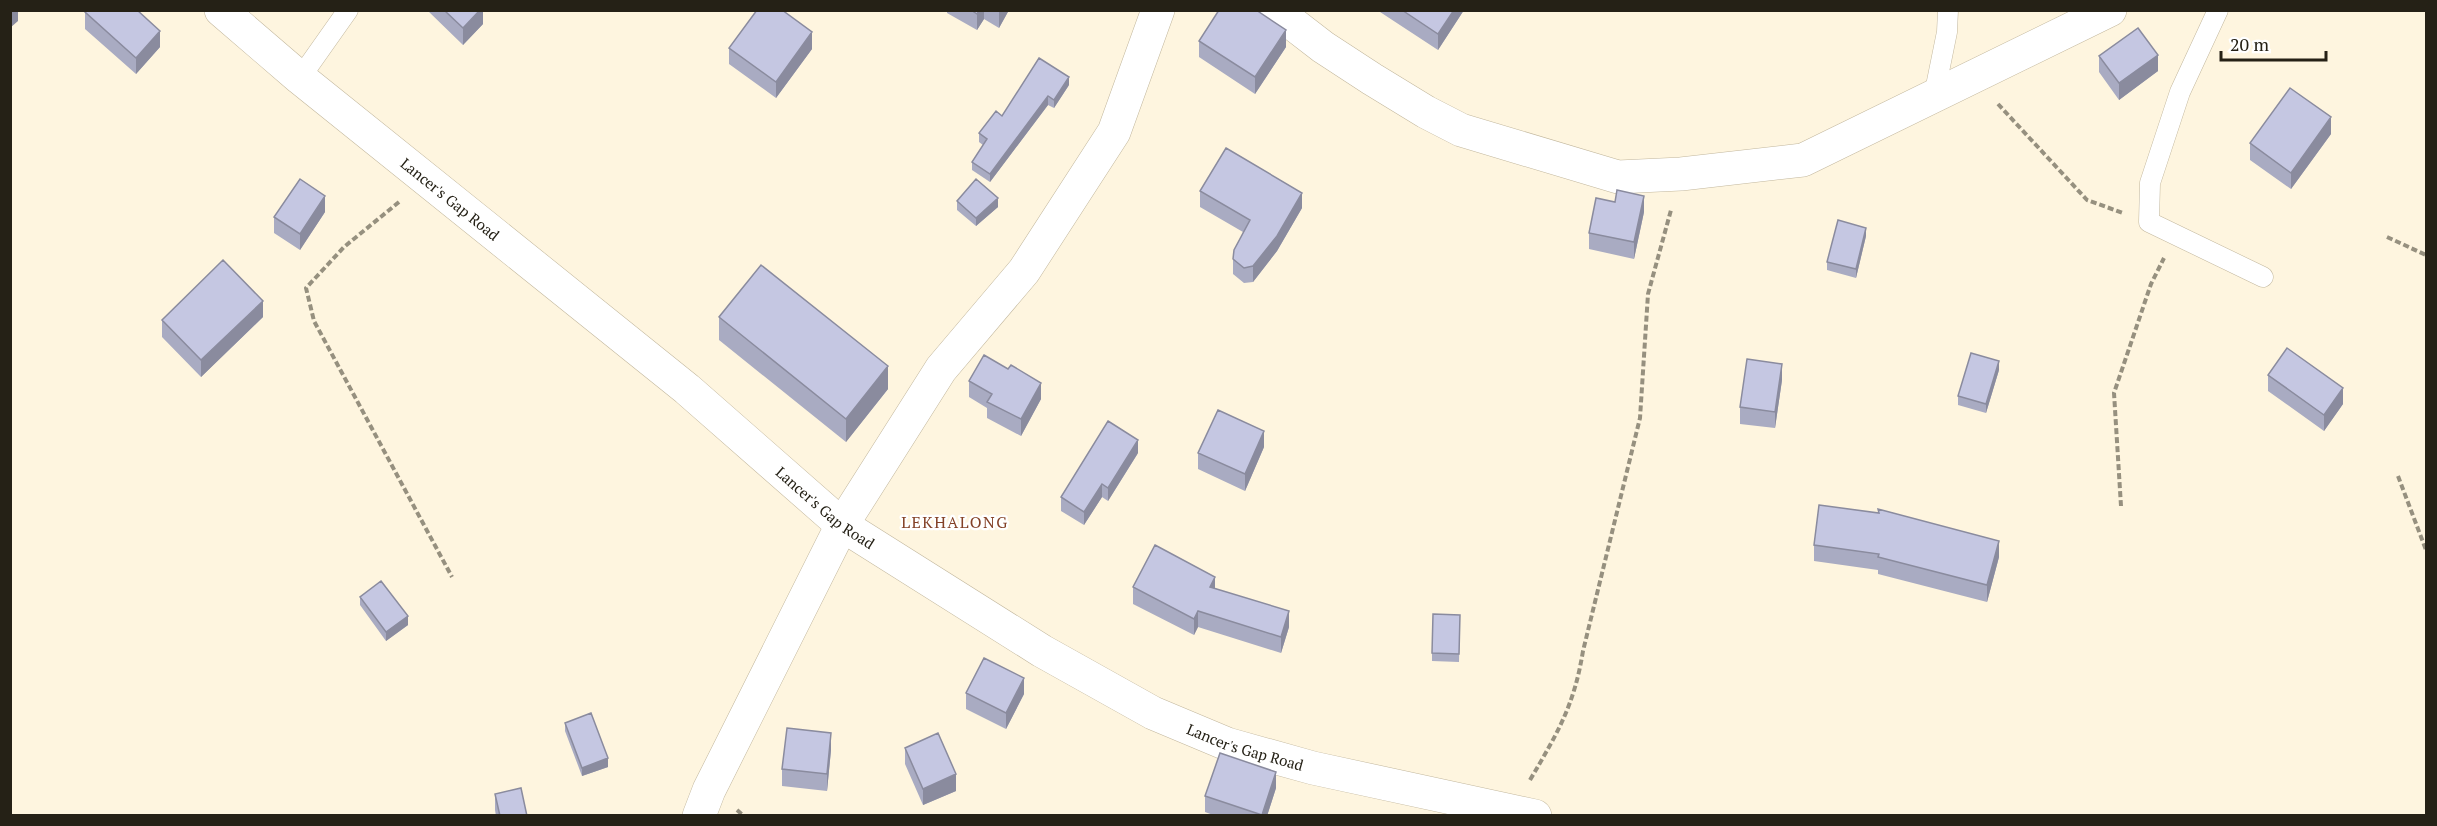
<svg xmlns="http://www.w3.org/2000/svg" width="2437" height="826" viewBox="0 0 2437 826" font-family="'PT Serif',serif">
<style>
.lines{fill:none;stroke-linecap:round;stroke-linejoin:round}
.lane-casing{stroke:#c2b79d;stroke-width:21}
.street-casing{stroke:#c2b79d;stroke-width:34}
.secondary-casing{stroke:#c2b79d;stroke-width:34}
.path{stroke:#96907f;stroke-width:4;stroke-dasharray:6 3;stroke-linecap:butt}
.lane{stroke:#fff;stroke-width:20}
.street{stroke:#fff;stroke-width:33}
.secondary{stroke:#fff;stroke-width:33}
.wall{fill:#a9abc2}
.shaded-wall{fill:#8a8b9e}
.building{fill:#c5c7e2;stroke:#8a8b9e;stroke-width:1.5}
.labels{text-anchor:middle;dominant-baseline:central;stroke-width:4.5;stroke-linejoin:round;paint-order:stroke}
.street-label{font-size:15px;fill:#252116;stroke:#fff}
.neighbourhood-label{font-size:16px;letter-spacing:1.5px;fill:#834126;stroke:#fff}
</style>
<rect width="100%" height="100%" fill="#fef5df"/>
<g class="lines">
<g class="lane-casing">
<path id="lane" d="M 2218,10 L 2180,92 L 2150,183 L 2149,222 L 2263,277
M 300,78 L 348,10
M 1934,96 L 1947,32 L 1948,10"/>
</g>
<g class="street-casing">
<path id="street" d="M 1275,10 L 1323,47 L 1372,79 L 1426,112 L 1461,130 L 1618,177 L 1681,174 L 1803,160 L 2110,10
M 699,816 L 709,790 L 842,525 L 941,369 L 1024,271 L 1114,132 L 1158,10"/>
</g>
<g class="secondary-casing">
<g id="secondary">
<path id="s1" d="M 221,10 L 300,78 L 687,389 L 842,525 L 1042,651 L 1153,713 L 1227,744 L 1313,768 L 1535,816"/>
</g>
</g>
<path class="path" d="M 1998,104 L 2087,200 L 2123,213
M 399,202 L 344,247 L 306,288 L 314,321 L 452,577
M 2387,237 L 2426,255
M 2398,476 L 2426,550
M 2121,506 L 2114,393 L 2151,284 L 2164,258
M 1530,780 C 1558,732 1574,706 1583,651 L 1640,418 L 1648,294 L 1671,210
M 737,810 L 744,816"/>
<use href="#lane" class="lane"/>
<use href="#street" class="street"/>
<use href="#secondary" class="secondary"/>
</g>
<path class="wall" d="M 427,10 L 483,10 L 483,24 L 463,45 Z
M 947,10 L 1009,10 L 999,28 L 984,19 L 977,30 L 947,13 Z
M 1377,10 L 1464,10 L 1438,50 Z
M 85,12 L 160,47 L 136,74 L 85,29 Z
M 1199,41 L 1286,47 L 1255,94 L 1199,57 Z
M 729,48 L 812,49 L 776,98 L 729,64 Z
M 2099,56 L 2158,71 L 2119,100 L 2099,72 Z
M 1069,85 L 1054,108 L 1048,105 L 990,182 L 972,170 L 972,162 L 983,145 L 979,142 L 979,133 L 1002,116 Z
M 2331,134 L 2291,189 L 2250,160 L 2250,143 Z
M 1200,191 L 1302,208 L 1277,251 L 1253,282 L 1244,283 L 1233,274 L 1233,259 L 1243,232 L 1200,207 Z
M 957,201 L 998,207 L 976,226 L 957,210 Z
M 325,212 L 300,250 L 274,233 L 274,217 Z
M 1644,212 L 1634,259 L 1589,249 L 1589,233 Z
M 1866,236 L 1856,278 L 1827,270 L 1827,262 Z
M 263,317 L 201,377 L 162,337 L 162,320 Z
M 719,317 L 888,389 L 846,442 L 719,340 Z
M 1008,369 L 1041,399 L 1021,436 L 987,418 L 987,408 L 969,397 L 969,381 Z
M 1999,370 L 1986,413 L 1958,405 L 1958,396 Z
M 2268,375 L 2343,404 L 2324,431 L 2268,391 Z
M 1782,380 L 1775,428 L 1740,424 L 1740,407 Z
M 1264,447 L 1245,491 L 1198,469 L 1198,453 Z
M 1138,453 L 1108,501 L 1102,497 L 1084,525 L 1061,511 L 1061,497 Z
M 1878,509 L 1999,557 L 1987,602 L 1878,574 L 1878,570 L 1814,561 L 1814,545 L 1878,513 Z
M 1133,587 L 1215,588 L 1289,627 L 1281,653 L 1198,627 L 1194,635 L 1133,604 Z
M 360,597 L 408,625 L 386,641 L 360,605 Z
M 1460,615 L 1459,662 L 1432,661 L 1432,653 Z
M 966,693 L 1024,694 L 1006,729 L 966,709 Z
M 565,723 L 608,767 L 582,776 L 565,731 Z
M 905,748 L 956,791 L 923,805 L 905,764 Z
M 831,750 L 827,791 L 782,786 L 782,769 Z
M 1276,788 L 1267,816 L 1216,816 L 1205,812 L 1205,796 Z
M 495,794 L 527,816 L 496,816 L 495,810 Z"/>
<path class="shaded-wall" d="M 14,10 L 18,10 L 18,21 L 10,28 L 10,13 Z
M 480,10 L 483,10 L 483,24 L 463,45 L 463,28 Z
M 979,10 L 984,10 L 984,19 L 977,30 L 977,14 Z
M 1000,10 L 1009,10 L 999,28 L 999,11 Z
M 1454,10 L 1464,10 L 1438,50 L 1438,34 Z
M 1286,30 L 1286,47 L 1255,94 L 1255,77 Z
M 160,31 L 160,47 L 136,74 L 136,58 Z
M 812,32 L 812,49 L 776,98 L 776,82 Z
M 2158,55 L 2158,71 L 2119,100 L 2119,83 Z
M 1069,77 L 1069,85 L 1054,108 L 1054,100 Z
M 1048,96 L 1048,105 L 990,182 L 990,174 Z
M 2331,117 L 2331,134 L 2291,189 L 2291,173 Z
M 1302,193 L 1302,208 L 1277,251 L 1253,282 L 1253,266 Z
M 325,196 L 325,212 L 300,250 L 300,234 Z
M 1644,196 L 1644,212 L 1634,259 L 1634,242 Z
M 998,198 L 998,207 L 976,226 L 976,218 Z
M 1866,228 L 1866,236 L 1856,278 L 1856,269 Z
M 263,301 L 263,317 L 201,377 L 201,360 Z
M 1999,361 L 1999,370 L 1986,413 L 1986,404 Z
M 1782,364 L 1782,380 L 1775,428 L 1775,412 Z
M 888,366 L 888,389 L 846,442 L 846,419 Z
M 1041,383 L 1041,399 L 1021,436 L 1021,419 Z
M 2343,388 L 2343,404 L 2324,431 L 2324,415 Z
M 1264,431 L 1264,447 L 1245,491 L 1245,474 Z
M 1138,440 L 1138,453 L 1108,501 L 1108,488 Z
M 1102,484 L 1102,497 L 1084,525 L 1084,512 Z
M 1999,541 L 1999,557 L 1987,602 L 1987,585 Z
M 1215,577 L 1215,593 L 1210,587 Z
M 1198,611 L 1198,627 L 1194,635 L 1194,619 Z
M 1289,611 L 1289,627 L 1281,653 L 1281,637 Z
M 408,616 L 408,625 L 386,641 L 386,632 Z
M 1024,678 L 1024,694 L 1006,729 L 1006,713 Z
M 831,733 L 831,750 L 827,791 L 827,774 Z
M 608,758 L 608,767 L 582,776 L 582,768 Z
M 1276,772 L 1276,788 L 1267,816 L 1262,816 Z
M 956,774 L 956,791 L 923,805 L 923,789 Z"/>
<path class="building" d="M 86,10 L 137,10 L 160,31 L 136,58 L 85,12 Z
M 444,10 L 480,10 L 463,28 Z
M 757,10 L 782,10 L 812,32 L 776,82 L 729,48 Z
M 971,10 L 979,10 L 977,14 Z
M 1219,10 L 1256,10 L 1286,30 L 1255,77 L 1199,41 Z
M 1402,10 L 1454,10 L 1438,34 Z
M 2138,28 L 2158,55 L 2119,83 L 2099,56 Z
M 1039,58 L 1069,77 L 1054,100 L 1048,96 L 990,174 L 972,162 L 987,139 L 979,133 L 996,111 L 1002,116 Z
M 2290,88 L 2331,117 L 2291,173 L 2250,143 Z
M 1226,148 L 1302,193 L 1277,236 L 1253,266 L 1244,268 L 1233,259 L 1234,250 L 1250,220 L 1200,191 Z
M 300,179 L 325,196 L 300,234 L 274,217 Z
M 976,179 L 998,198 L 976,218 L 957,201 Z
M 1617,190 L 1644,196 L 1634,242 L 1589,233 L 1596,198 L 1615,202 Z
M 1838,220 L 1866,228 L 1856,269 L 1827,262 Z
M 223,260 L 263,301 L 201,360 L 162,320 Z
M 761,265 L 888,366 L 846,419 L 719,317 Z
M 2287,348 L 2343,388 L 2324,415 L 2268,375 Z
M 1971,353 L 1999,361 L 1986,404 L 1958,396 Z
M 984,355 L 1008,369 L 1011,365 L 1041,383 L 1021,419 L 987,402 L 992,394 L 969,381 Z
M 1747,359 L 1782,364 L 1775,412 L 1740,407 Z
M 1218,410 L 1264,431 L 1245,474 L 1198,453 Z
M 1108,421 L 1138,440 L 1108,488 L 1102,484 L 1084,512 L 1061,497 Z
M 1819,505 L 1879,513 L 1878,509 L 1999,541 L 1987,585 L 1878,557 L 1879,554 L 1814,545 Z
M 1155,545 L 1215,577 L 1210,587 L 1289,611 L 1281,637 L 1198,611 L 1194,619 L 1133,587 Z
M 381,581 L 408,616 L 386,632 L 360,597 Z
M 1433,614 L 1460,615 L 1459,654 L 1432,653 Z
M 984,658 L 1024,678 L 1006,713 L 966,693 Z
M 591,713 L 608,758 L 582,768 L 565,723 Z
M 787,728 L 831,733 L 827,774 L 782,769 Z
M 938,733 L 956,774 L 923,789 L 905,748 Z
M 1220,753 L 1276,772 L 1262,815 L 1205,796 Z
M 521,788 L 527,816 L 500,816 L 495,794 Z"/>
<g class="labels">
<g class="street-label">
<text stroke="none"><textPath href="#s1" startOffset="297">Lancer's Gap Road</textPath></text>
<text stroke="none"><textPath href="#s1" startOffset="783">Lancer's Gap Road</textPath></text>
<text stroke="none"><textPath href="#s1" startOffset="1269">Lancer's Gap Road</textPath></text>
</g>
<g class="neighbourhood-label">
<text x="955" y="522">LEKHALONG</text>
</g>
</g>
<rect width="2437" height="826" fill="none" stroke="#252116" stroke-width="24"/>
<path d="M2221 51v9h105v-9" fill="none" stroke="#252116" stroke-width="3"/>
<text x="2230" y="51" font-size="18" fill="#252116" stroke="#ffffff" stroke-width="4.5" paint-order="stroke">20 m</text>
</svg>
